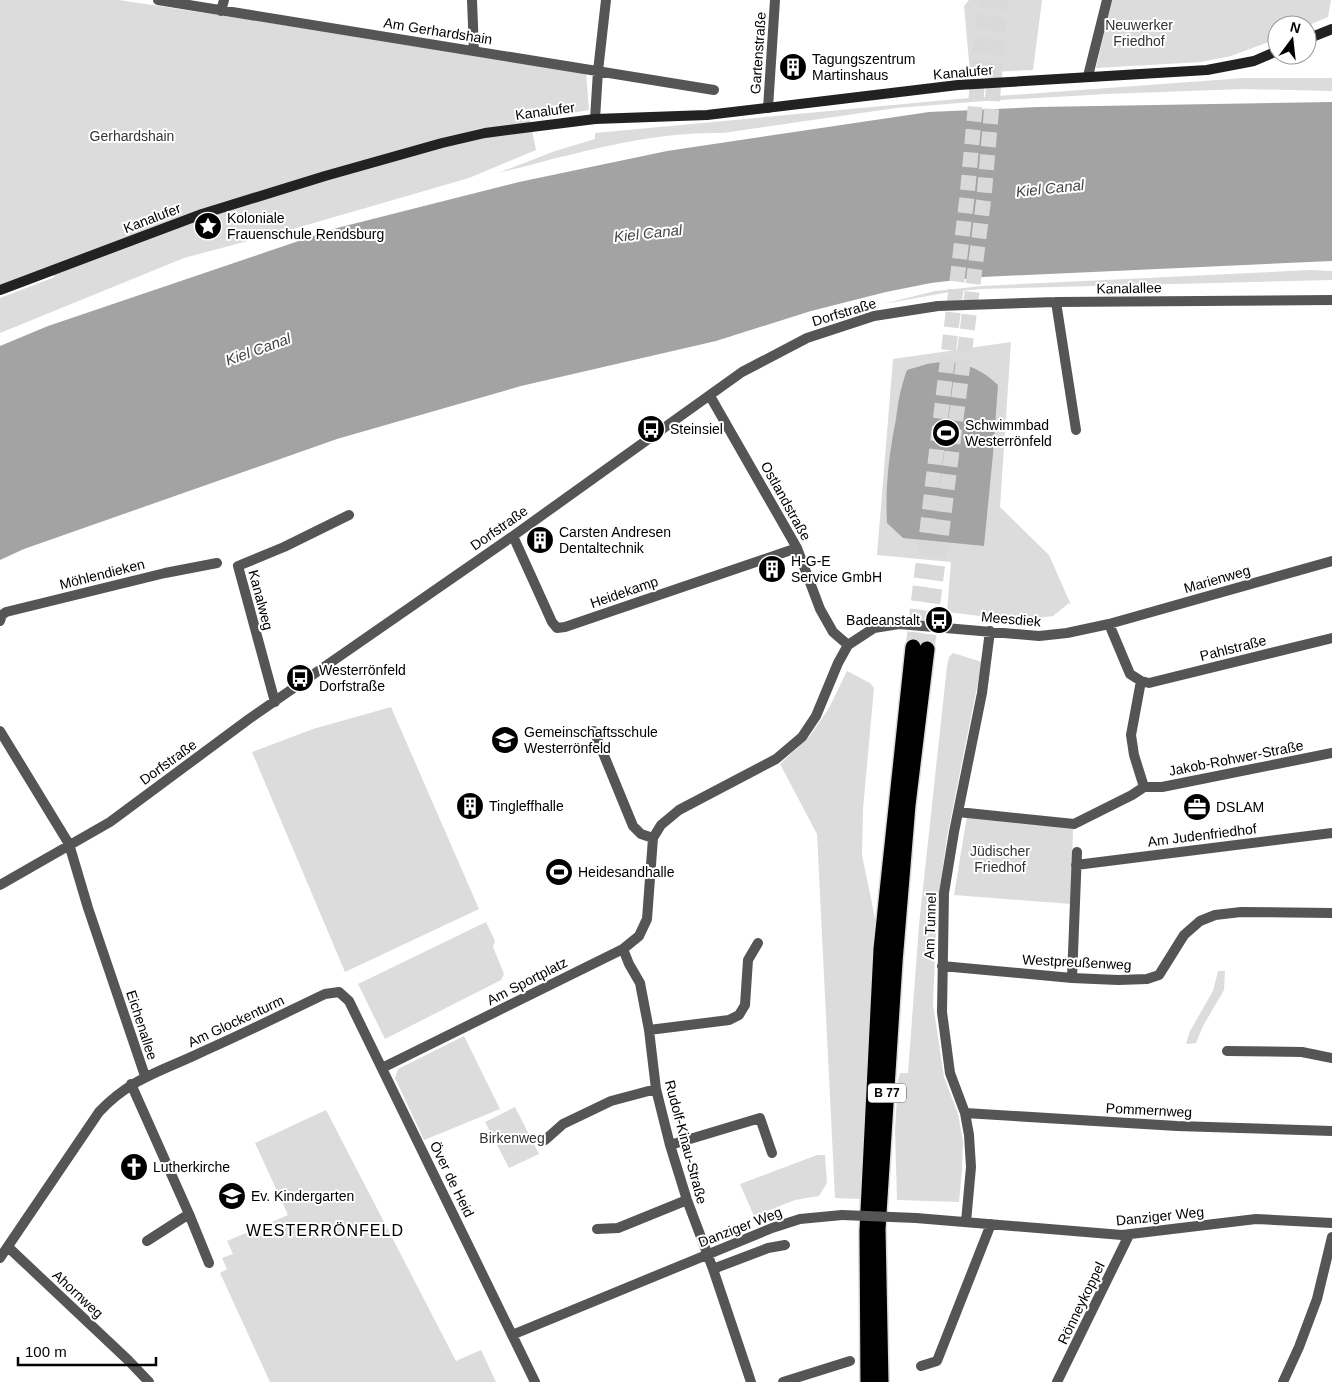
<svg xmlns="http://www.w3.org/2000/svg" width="1332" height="1382" viewBox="0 0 1332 1382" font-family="Arial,sans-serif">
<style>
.green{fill:#dcdcdc}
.water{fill:#a3a3a3}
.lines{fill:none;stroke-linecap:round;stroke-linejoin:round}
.highway-tunnel{stroke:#d9d9d9;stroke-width:15;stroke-dasharray:15 8;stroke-linecap:butt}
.highway-casing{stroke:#dbdbdb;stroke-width:18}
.street{stroke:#555;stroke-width:10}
.secondary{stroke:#222;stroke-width:10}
.highway{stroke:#000;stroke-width:15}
.street-bridge{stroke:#555;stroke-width:10}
.labels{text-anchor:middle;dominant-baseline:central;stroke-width:4;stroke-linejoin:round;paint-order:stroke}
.shield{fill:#fff;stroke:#4c4c4c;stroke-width:1}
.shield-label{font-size:12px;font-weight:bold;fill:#000}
.park-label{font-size:14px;fill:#333;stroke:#fff}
.street-label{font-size:14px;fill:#000;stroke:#fff}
.poi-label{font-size:14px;fill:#000;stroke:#fff;text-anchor:start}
.water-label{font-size:15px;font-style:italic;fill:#444;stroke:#fff}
.quarter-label{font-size:16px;letter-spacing:1px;fill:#000;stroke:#fff}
</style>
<rect width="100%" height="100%" fill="#fff"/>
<path class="green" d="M 0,0 L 119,0 L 586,71 L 589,110 L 530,120 L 536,150 L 469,178 L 293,229 L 184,258 L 0,333 L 0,298 L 55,277 L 53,275 L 0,295 Z
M 969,0 L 1042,0 L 1033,70 L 970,73 L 964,6 Z
M 1112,0 L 1331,0 L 1328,17 L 1307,26 L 1277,25 L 1277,39 L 1231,56 L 1201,62 L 1096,68 Z
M 1244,78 L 1332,78 L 1332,91 L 1244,89 L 1107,94 L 985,101 L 896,108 L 723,133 C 647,131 571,155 498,173 L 555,151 L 595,139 L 595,133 L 957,99 Z
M 1311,270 L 1332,271 L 1332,280 L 981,289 L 950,292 L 883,304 L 935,291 L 982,286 Z
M 1011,342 L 1000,507 L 1049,555 L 1071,605 L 1069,603 L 1053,616 L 1038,618 L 980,616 L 947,612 L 951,562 L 877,555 L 893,359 Z
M 953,653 L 982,662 L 947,837 L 937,909 L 933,1004 L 944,1077 L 958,1114 L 963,1141 L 962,1170 L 959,1202 L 897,1200 L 895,1129 L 898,1080 L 900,1073 L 908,1073 L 919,925 L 947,666 L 949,657 Z
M 847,671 L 870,683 L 874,688 L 863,809 L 862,855 L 876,923 L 871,1055 L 861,1199 L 835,1198 L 817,834 L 780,764 L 810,736 L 829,708 Z
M 391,707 L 479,909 L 345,972 L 252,752 L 313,729 Z
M 967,816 L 1073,829 L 1071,904 L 954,895 Z
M 486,922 L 495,941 L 493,947 L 504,974 L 501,980 L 385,1039 L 358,984 Z
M 1218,971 L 1225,971 L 1224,990 L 1203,1026 L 1196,1043 L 1186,1044 L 1190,1031 L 1213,991 Z
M 464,1036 L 500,1109 L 424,1140 L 395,1078 L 398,1069 Z
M 515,1107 L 539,1154 L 509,1168 L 485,1122 Z
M 326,1110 L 456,1361 L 481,1350 L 496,1382 L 270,1382 L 220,1273 L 227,1269 L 222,1258 L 233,1254 L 227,1241 L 288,1215 L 255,1143 Z
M 817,1155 L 825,1155 L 827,1183 L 819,1196 L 795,1200 L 754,1216 L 740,1184 Z"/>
<path class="water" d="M 1332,102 L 1332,261 L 982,277 L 931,283 L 886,292 L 811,311 L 716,341 L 521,386 L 337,439 L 24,549 L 0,560 L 0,346 L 48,326 L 337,228 L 519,182 L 667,151 L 929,112 L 1038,107 Z
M 947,361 C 969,365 981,369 998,385 L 993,454 L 984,546 L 903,538 L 887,523 C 885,488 889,454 896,419 C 898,402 901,386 907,370 L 927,364 Z"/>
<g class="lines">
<path class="highway-tunnel" d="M 913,647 L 967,197 L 985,0
M 927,649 L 984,197 L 1001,0"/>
<g class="highway-casing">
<path id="highway" d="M 868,1382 L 867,1231 L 881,949 L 913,647
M 881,1382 L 878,1229 L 895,962 L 908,805 L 927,649"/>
</g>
<path class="street" d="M 158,0 L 714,90
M 472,0 L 474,51
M 221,11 L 224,0
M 1088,76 L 1107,0
M 768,108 L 775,0
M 595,119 L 598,71 L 606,0
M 1056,302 L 1076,430
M 710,396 L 797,548 L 820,609 L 833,632 L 848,645
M 513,536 L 552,622 L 557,628 L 565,627 L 797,548
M 0,621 L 2,615 L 6,612 L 165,573 L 217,563
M 1109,624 L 1130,674 L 1141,681 L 1149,683 L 1332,638
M 1141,681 L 1131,735 L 1134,755 L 1144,787
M 275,702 L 238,566 L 284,547 L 349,515
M 0,731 L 69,844 L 88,908 L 145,1076
M 594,731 L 633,826 L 641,834 L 653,838
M 958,812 L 1074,824 L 1132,795 L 1144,787 L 1162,787 L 1332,753
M 1076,865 L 1332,833
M 0,885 L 110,822 L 249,719 L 513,536 L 742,372 L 807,338 L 874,316 L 938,306 L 1056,302 L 1332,300
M 623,949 L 629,964 L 640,983 L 649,1030 L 656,1089 L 670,1145 L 687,1200 L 713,1269 L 751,1382
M 942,966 L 1072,978 L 1118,980 L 1147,979 L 1159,975 L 1184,935 L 1200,921 L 1215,915 L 1241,912 L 1332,913
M 1072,978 L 1077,852
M 649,1030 L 729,1020 L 739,1015 L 745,1005 L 748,960 L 758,943
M 1227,1051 L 1302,1052 L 1332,1058
M 382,1068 L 623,949 L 639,936 L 647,919 L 653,838 L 661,825 L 679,810 L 776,759 L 802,737 L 816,716 L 838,663 L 848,645 L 874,628 L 899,624 L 1039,636 L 1067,633 L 1109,624 L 1332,561
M 131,1084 L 189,1214 L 209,1263
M 965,1113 L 1177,1126 L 1332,1131
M 545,1140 L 563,1124 L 611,1101 L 656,1089
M 670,1145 L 760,1118 L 772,1153
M 916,1218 L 1122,1235 L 1256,1219 L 1332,1223
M 966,1222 L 971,1167 L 969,1135 L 965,1113 L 950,1073 L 942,1012 L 944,893 L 954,832 L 982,693 L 990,631
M 597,1229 L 618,1228 L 687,1200
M 147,1241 L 189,1214
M 8,1247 L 128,1360 L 149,1382
M 0,1258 L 99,1112 C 132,1077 163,1071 204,1051 C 245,1033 285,1013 325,994 L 339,992 L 349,1001 L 535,1382
M 713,1269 L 768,1248 L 785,1245
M 512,1335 L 772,1228 L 800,1219 L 842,1215
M 921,1366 L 937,1361 L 991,1224
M 783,1382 L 850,1361
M 1057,1382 L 1129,1235
M 1283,1382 L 1299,1347 L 1317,1299 L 1332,1237"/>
<path class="secondary" d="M 1307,39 L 1332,29
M 0,290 L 202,214 L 325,176 L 442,143 L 485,133 L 595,119 L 707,115 L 958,85 L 1207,70 L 1254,61 L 1277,51"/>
<use href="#highway" class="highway"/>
<path class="street-bridge" d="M 842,1215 L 916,1218"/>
</g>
<defs>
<g id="building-disc" transform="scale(1.4375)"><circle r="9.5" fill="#000" stroke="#fff"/><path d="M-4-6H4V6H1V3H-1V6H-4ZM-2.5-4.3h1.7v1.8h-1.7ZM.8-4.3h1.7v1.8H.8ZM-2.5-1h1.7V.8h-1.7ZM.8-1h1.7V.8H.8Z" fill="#fff"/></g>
<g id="sight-disc" transform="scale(1.4375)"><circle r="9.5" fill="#000" stroke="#fff"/><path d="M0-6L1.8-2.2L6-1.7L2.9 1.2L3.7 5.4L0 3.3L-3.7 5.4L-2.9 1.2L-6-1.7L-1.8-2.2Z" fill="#fff"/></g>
<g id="bus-disc" transform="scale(1.4375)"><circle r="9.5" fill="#000" stroke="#fff"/><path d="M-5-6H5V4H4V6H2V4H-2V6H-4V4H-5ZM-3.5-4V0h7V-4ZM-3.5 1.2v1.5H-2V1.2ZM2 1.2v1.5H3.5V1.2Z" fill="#fff"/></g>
<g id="stadium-disc" transform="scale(1.4375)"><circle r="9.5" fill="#000" stroke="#fff"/><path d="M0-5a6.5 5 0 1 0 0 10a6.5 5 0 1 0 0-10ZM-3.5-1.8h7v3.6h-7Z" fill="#fff"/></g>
<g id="school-disc" transform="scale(1.4375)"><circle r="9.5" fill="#000" stroke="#fff"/><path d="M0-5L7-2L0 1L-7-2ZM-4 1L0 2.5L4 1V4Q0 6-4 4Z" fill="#fff"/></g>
<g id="office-disc" transform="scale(1.4375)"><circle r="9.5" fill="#000" stroke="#fff"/><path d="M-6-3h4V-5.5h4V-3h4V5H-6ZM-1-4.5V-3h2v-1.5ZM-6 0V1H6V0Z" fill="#fff"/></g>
<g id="church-disc" transform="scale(1.4375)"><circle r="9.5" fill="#000" stroke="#fff"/><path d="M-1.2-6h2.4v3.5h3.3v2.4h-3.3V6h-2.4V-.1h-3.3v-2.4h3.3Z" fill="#fff"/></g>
</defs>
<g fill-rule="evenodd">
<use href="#building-disc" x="793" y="67"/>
<use href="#sight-disc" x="208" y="226"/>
<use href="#bus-disc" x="651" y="429"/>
<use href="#stadium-disc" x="946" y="433"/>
<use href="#building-disc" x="540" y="540"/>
<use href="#building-disc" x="772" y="569"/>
<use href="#bus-disc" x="939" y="620"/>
<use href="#bus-disc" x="300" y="678"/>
<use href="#school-disc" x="505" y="740"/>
<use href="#building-disc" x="470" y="806"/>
<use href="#office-disc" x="1197" y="807"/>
<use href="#stadium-disc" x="559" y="872"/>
<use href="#church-disc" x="134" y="1167"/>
<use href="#school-disc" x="232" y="1196"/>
</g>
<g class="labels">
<rect class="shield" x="868" y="1083.5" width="38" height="19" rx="4"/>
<g class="shield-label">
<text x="887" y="1093">B 77</text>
</g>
<g class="park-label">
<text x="1139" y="25">Neuwerker<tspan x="1139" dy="16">Friedhof</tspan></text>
<text x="132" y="136">Gerhardshain</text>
<text x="1000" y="851">Jüdischer<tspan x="1000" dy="16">Friedhof</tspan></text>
<text x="512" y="1138">Birkenweg</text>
</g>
<g class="street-label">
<text transform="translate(438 31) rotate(9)">Am Gerhardshain</text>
<text transform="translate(758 53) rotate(-86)">Gartenstraße</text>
<text transform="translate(963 72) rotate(-5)">Kanalufer</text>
<text transform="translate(545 111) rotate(-8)">Kanalufer</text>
<text transform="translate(152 218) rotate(-21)">Kanalufer</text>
<text transform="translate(1129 288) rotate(-1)">Kanalallee</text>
<text transform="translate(844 312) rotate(-17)">Dorfstraße</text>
<text transform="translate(786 501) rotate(61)">Ostlandstraße</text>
<text transform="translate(499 528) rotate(-35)">Dorfstraße</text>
<text transform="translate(102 574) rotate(-14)">Möhlendieken</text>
<text transform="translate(1217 579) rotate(-16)">Marienweg</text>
<text transform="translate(624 592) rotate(-19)">Heidekamp</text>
<text transform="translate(261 600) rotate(75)">Kanalweg</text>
<text transform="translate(1011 619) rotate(5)">Meesdiek</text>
<text transform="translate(1233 648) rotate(-14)">Pahlstraße</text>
<text transform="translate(1236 758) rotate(-11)">Jakob-Rohwer-Straße</text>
<text transform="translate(168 762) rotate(-36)">Dorfstraße</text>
<text transform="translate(1202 835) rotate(-7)">Am Judenfriedhof</text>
<text transform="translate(930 926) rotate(-88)">Am Tunnel</text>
<text transform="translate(1077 962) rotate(3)">Westpreußenweg</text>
<text transform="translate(527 981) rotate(-27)">Am Sportplatz</text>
<text transform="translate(236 1021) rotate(-25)">Am Glockenturm</text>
<text transform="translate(142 1025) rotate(72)">Eichenallee</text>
<text transform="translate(1149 1110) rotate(3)">Pommernweg</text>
<text transform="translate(686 1142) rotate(75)">Rudolf-Kinau-Straße</text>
<text transform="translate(452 1179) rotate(64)">Över de Heid</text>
<text transform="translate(1160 1216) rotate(-6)">Danziger Weg</text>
<text transform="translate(740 1227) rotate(-21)">Danziger Weg</text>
<text transform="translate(78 1294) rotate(43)">Ahornweg</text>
<text transform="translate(1081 1303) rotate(-64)">Rönneykoppel</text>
</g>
<g class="poi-label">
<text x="812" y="59">Tagungszentrum<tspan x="812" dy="16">Martinshaus</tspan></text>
<text x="227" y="218">Koloniale<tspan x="227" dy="16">Frauenschule Rendsburg</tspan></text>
<text x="965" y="425">Schwimmbad<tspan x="965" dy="16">Westerrönfeld</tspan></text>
<text x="670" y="429">Steinsiel</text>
<text x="559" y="532">Carsten Andresen<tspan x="559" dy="16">Dentaltechnik</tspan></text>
<text x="791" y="561">H-G-E<tspan x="791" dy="16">Service GmbH</tspan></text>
<text x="920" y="620" text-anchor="end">Badeanstalt</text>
<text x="319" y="670">Westerrönfeld<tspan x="319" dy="16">Dorfstraße</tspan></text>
<text x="524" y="732">Gemeinschaftsschule<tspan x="524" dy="16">Westerrönfeld</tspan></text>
<text x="489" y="806">Tingleffhalle</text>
<text x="1216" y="807">DSLAM</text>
<text x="578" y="872">Heidesandhalle</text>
<text x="153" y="1167">Lutherkirche</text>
<text x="251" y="1196">Ev. Kindergarten</text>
</g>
<g class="water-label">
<text transform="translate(1050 188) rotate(-6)">Kiel Canal</text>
<text transform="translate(648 233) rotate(-6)">Kiel Canal</text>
<text transform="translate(258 349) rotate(-20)">Kiel Canal</text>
</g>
<g class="quarter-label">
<text x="325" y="1230">WESTERRÖNFELD</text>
</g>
</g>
<g transform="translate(1292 40) rotate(15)"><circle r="24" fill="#ffffff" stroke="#999999"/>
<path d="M0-4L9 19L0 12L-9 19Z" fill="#000000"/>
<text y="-8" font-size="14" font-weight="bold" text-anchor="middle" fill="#000000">N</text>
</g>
<path d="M18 1357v8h138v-8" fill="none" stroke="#000000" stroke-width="2.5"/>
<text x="25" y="1357" font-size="15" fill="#000000" stroke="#ffffff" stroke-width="4" paint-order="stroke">100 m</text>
</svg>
